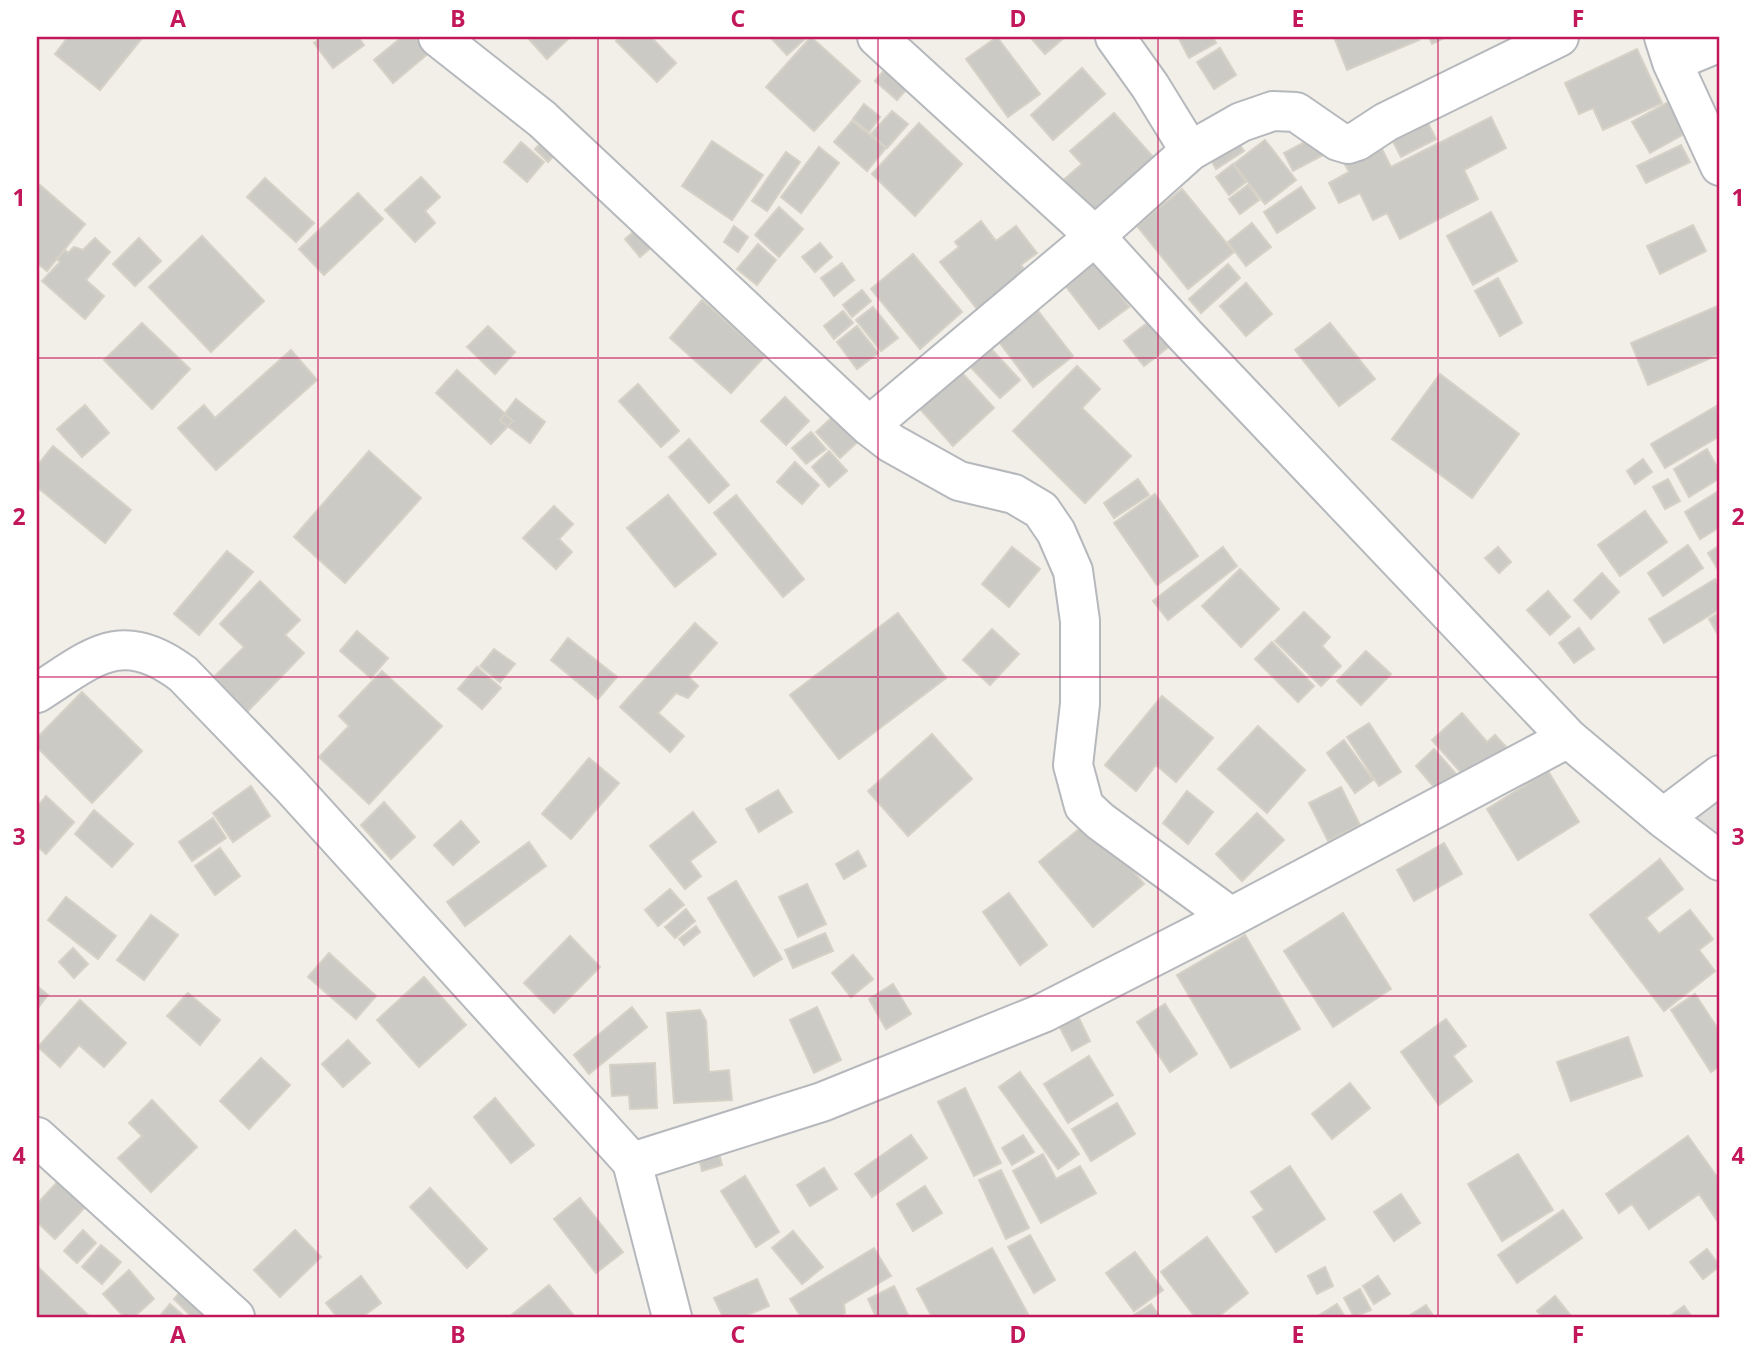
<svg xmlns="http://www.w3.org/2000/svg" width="1757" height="1354" viewBox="0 0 1757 1354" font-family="'Noto Sans',sans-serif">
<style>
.industrial{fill:#e0deda}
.building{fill:#cccac5;stroke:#d6d1c6;stroke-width:2}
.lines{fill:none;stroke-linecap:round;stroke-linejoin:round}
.street-casing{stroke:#b5b8bc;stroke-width:42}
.street{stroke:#fff;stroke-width:38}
.grid{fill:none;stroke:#c2185b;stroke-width:2;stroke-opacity:0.55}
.neatline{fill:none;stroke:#c2185b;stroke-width:2.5}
.grid-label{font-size:23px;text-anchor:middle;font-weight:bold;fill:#c2185b}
</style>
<rect width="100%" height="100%" fill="#f1efe8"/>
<path class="industrial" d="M 1720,792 L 1720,856 L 1678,821 Z"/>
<path class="building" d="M 68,37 L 143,37 L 100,90 L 55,54 Z
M 322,37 L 358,37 L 364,45 L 333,68 L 314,43 Z
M 402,37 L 415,37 L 429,53 L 393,83 L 374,60 Z
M 527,37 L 570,37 L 547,59 Z
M 621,37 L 651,37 L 676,63 L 657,82 L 616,41 Z
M 770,37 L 807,37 L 787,55 Z
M 811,37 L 860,81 L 814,131 L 766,87 Z
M 997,37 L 1040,94 L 1008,117 L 966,59 Z
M 1030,37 L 1065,37 L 1045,54 Z
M 1178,37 L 1213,37 L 1216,43 L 1189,58 Z
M 1334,37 L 1417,37 L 1419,40 L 1347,70 Z
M 1429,37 L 1446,37 L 1432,44 Z
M 1220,48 L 1236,75 L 1214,89 L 1197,62 Z
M 1637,49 L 1662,103 L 1603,130 L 1593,108 L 1579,114 L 1565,83 Z
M 892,61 L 914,81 L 897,100 L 875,81 Z
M 1082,68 L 1105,94 L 1053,140 L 1031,115 Z
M 1683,94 L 1700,125 L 1650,153 L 1632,122 Z
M 864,104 L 880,117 L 869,132 L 853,119 Z
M 892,111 L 908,124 L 887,148 L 871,134 Z
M 1114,113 L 1161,166 L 1096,222 L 1061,182 L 1082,164 L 1070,151 Z
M 1491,117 L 1506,148 L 1464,170 L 1478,199 L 1400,239 L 1387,213 L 1373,220 L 1360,193 L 1339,203 L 1329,183 L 1349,172 L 1342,159 L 1378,141 L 1391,167 Z
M 1426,119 L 1436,139 L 1401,157 L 1390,136 Z
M 852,121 L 886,148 L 867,171 L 834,142 Z
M 919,123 L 962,164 L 915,216 L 872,174 Z
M 1316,136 L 1325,154 L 1293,171 L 1284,153 Z
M 1236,139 L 1244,151 L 1216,169 L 1209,156 Z
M 1265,140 L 1296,180 L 1265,204 L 1234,164 Z
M 543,141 L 556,153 L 548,162 L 535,149 Z
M 712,141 L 763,175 L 732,220 L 682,186 Z
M 521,142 L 544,162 L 527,182 L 504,162 Z
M 1681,145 L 1690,162 L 1646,183 L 1637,166 Z
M 819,147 L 839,163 L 801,213 L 781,197 Z
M 786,152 L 800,162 L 767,211 L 752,201 Z
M 1233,164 L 1246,182 L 1229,195 L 1216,177 Z
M 421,177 L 440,197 L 425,211 L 435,223 L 415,242 L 385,210 Z
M 265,178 L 314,223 L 296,242 L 247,197 Z
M 40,185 L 85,224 L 47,271 L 37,263 L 37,189 Z
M 1248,185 L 1259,200 L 1240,214 L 1229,199 Z
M 1301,187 L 1315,208 L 1277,233 L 1264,212 Z
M 1182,189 L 1234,252 L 1188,289 L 1137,226 Z
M 358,193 L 383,219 L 324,275 L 299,249 Z
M 779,207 L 803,229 L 779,257 L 755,235 Z
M 1491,212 L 1517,261 L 1473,285 L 1447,236 Z
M 981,221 L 996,241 L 1016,226 L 1037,253 L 1021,265 L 1029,276 L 981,314 L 940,262 L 959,247 L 955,242 Z
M 645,222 L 660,240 L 640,257 L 625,239 Z
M 1252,223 L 1271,247 L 1246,266 L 1228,242 Z
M 1693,225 L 1706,251 L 1660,274 L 1647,246 Z
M 734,226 L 748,237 L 738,252 L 724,242 Z
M 202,236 L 264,301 L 211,352 L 149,287 Z
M 95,238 L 110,252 L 86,280 L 104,296 L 85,319 L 42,281 L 60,262 L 57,259 L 65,250 L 68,253 L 74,247 L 83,250 Z
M 139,238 L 161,261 L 135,286 L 113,264 Z
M 820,243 L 832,257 L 815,272 L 802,257 Z
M 758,244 L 776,260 L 757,285 L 737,269 Z
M 913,254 L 962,312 L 920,349 L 871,289 Z
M 1092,257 L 1129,307 L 1099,329 L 1061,280 Z
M 842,263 L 854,280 L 834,296 L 821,278 Z
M 1228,264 L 1240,278 L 1201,313 L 1189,299 Z
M 1498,278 L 1522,323 L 1500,336 L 1475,291 Z
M 1246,283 L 1272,314 L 1246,336 L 1220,306 Z
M 862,290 L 871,301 L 852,317 L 843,305 Z
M 702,300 L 765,356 L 731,393 L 670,338 Z
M 1032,303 L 1073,356 L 1033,387 L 993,334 Z
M 1720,305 L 1720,354 L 1648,385 L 1631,343 Z
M 873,307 L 898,338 L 881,351 L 856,320 Z
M 843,311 L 853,323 L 834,339 L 824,326 Z
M 1155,317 L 1175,342 L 1144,366 L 1124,341 Z
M 142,323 L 190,369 L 152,409 L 104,360 Z
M 1330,323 L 1375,379 L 1339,406 L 1295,350 Z
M 488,326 L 515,352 L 495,374 L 467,347 Z
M 857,326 L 878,353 L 857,369 L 837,342 Z
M 982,339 L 1020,380 L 1000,398 L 962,358 Z
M 291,350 L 317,380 L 216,470 L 178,428 L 204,405 L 215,418 Z
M 954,364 L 994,408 L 953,446 L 913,401 Z
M 1077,366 L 1100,389 L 1082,408 L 1131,456 L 1085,503 L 1013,431 Z
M 457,370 L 513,421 L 491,444 L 436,393 Z
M 1440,374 L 1519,434 L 1472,498 L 1392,439 Z
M 638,384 L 679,431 L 661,447 L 619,401 Z
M 785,397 L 809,421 L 786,445 L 761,421 Z
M 516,399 L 545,422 L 530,443 L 500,420 Z
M 1720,404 L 1720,436 L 1665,468 L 1651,444 Z
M 85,405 L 109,433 L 82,457 L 57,429 Z
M 839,411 L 863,437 L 840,458 L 816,432 Z
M 811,432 L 826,449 L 806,464 L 792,448 Z
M 689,439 L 729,485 L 709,503 L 669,457 Z
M 53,446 L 131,510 L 105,543 L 37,487 L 37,466 Z
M 1707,449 L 1720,472 L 1720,478 L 1689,497 L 1674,469 Z
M 369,451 L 421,498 L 345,583 L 294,537 Z
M 829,451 L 847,471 L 829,487 L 812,467 Z
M 1643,459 L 1652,472 L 1635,484 L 1627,471 Z
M 795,462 L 819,485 L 802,504 L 777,482 Z
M 1138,479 L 1149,495 L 1114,518 L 1104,503 Z
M 1668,479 L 1680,501 L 1665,509 L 1653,487 Z
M 1720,490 L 1720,527 L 1700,539 L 1685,512 Z
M 1155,494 L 1198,556 L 1157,585 L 1114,523 Z
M 668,495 L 716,554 L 675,587 L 627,528 Z
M 736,495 L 804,579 L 783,597 L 714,513 Z
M 554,506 L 573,524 L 559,539 L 572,552 L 556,569 L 523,538 Z
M 1645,511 L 1667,542 L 1620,576 L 1598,545 Z
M 1688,545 L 1703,568 L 1663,596 L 1648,573 Z
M 1720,545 L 1720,573 L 1708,553 Z
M 1012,547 L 1040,569 L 1009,607 L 982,584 Z
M 1223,547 L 1237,566 L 1168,620 L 1153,601 Z
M 1498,547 L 1511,562 L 1499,573 L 1485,558 Z
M 227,551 L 253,572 L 199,635 L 174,614 Z
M 1240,569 L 1279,609 L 1241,647 L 1202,606 Z
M 1602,573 L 1619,592 L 1591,619 L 1574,600 Z
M 1715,579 L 1720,587 L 1720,609 L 1664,643 L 1649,619 Z
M 260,581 L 300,620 L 285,635 L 304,653 L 247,712 L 212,679 L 244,647 L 220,624 Z
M 1548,591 L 1570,617 L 1550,635 L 1527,610 Z
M 1304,612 L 1330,637 L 1322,646 L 1341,666 L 1321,686 L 1275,641 Z
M 1720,612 L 1720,638 L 1709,619 Z
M 898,613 L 946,678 L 839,759 L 790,695 Z
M 695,623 L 717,643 L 688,676 L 698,686 L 688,698 L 676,693 L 658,713 L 684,736 L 670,752 L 620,707 Z
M 1579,628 L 1594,649 L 1574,663 L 1559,643 Z
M 992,629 L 1019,654 L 990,685 L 963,660 Z
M 357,631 L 388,658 L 371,678 L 340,651 Z
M 568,638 L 617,677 L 598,699 L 551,660 Z
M 1272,642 L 1314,686 L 1298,702 L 1255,659 Z
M 494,649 L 515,664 L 500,682 L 480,666 Z
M 1366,651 L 1391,674 L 1361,705 L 1337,681 Z
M 477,667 L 501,688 L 482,709 L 458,689 Z
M 382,671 L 442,726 L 369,804 L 319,757 L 349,726 L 339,716 Z
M 82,692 L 142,751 L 92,803 L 37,747 L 37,738 Z
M 1162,696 L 1213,738 L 1176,782 L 1156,765 L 1136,791 L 1105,765 Z
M 1462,713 L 1487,742 L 1495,735 L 1510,751 L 1473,786 L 1432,740 Z
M 1369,723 L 1401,772 L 1379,786 L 1347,737 Z
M 1258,726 L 1305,770 L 1267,813 L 1218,769 Z
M 932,734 L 972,779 L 908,836 L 868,791 Z
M 1344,740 L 1373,780 L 1355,793 L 1327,753 Z
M 1434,749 L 1465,784 L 1446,801 L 1416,766 Z
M 589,758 L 619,783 L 571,839 L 542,814 Z
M 1548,771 L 1579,822 L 1518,860 L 1487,809 Z
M 251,786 L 270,816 L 233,842 L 213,813 Z
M 1341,787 L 1360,825 L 1328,841 L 1309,803 Z
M 778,790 L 792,812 L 759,832 L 746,809 Z
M 1187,791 L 1213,812 L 1188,844 L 1163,823 Z
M 46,796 L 74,822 L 46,854 L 37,846 L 37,807 Z
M 384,802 L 415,837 L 391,859 L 361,825 Z
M 94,810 L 133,844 L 112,867 L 75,834 Z
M 693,812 L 716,842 L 690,861 L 701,876 L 685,889 L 650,846 Z
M 1257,813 L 1284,840 L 1242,881 L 1216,854 Z
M 213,818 L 226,838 L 192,861 L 179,842 Z
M 1090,820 L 1144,884 L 1093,927 L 1039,862 Z
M 461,821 L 479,842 L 453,865 L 434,845 Z
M 529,842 L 546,866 L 465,926 L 447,902 Z
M 1444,843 L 1462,874 L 1414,901 L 1397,870 Z
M 220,848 L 240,876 L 215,895 L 195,866 Z
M 858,851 L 866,866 L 844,879 L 836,864 Z
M 1660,859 L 1683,889 L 1646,918 L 1659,934 L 1690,910 L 1713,939 L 1699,950 L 1715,971 L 1664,1011 L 1590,915 Z
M 736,881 L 782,959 L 754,976 L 708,898 Z
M 807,884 L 826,924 L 798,937 L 779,897 Z
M 670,889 L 684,905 L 658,926 L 645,910 Z
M 1009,893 L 1047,945 L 1020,965 L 983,912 Z
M 66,897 L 116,936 L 98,959 L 48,920 Z
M 686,909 L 695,921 L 675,938 L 665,927 Z
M 1343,913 L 1391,989 L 1333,1027 L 1284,951 Z
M 151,915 L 178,935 L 144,980 L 117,960 Z
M 696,926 L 700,932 L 684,945 L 679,939 Z
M 825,933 L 833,951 L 793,968 L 785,950 Z
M 1245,935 L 1300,1029 L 1231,1068 L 1177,975 Z
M 570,936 L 600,967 L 554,1013 L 524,983 Z
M 73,948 L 88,964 L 74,978 L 59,962 Z
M 329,953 L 376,996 L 356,1019 L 308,977 Z
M 853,955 L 873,979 L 851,997 L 832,973 Z
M 424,977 L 466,1025 L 419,1067 L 377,1020 Z
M 893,984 L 911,1014 L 886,1029 L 869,999 Z
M 37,986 L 48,995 L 37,1009 Z
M 188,993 L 220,1020 L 200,1045 L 167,1016 Z
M 1695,994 L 1720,1032 L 1720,1066 L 1711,1072 L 1671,1010 Z
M 80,1000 L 126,1043 L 104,1067 L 79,1045 L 60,1067 L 38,1047 Z
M 1165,1004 L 1197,1054 L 1170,1072 L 1137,1022 Z
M 632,1007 L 647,1027 L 589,1074 L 574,1055 Z
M 817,1007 L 841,1060 L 814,1073 L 790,1020 Z
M 700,1010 L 706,1021 L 709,1072 L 729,1070 L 732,1100 L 674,1103 L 667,1013 Z
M 1076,1012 L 1090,1041 L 1072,1051 L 1057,1022 Z
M 1446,1019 L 1466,1046 L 1453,1056 L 1472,1081 L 1439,1105 L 1401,1052 Z
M 1628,1037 L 1642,1076 L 1571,1101 L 1557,1062 Z
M 348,1040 L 370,1063 L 343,1087 L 322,1064 Z
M 1089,1056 L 1113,1095 L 1068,1123 L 1044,1084 Z
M 261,1058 L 290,1085 L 249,1129 L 220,1101 Z
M 655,1063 L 657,1108 L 630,1109 L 629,1095 L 612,1096 L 610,1065 Z
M 1020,1072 L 1079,1154 L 1058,1169 L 999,1087 Z
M 1350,1083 L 1370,1108 L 1332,1139 L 1312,1114 Z
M 965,1088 L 1001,1163 L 974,1176 L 938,1102 Z
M 495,1098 L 534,1145 L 511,1163 L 474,1117 Z
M 152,1100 L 197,1147 L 151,1192 L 118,1158 L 142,1136 L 129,1123 Z
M 1117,1103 L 1135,1134 L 1091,1161 L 1072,1129 Z
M 911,1135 L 927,1158 L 872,1197 L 855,1174 Z
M 1023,1135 L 1034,1152 L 1012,1165 L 1002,1148 Z
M 1688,1136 L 1720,1181 L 1720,1225 L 1699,1194 L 1649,1229 L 1632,1204 L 1619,1213 L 1606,1194 Z
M 718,1149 L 722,1165 L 702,1171 L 698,1154 Z
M 1043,1154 L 1056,1179 L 1080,1166 L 1096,1193 L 1041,1223 L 1013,1171 Z
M 1518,1154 L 1553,1210 L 1502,1241 L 1468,1184 Z
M 1290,1166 L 1325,1219 L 1276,1252 L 1253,1217 L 1264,1210 L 1251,1192 Z
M 824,1168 L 837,1189 L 810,1206 L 797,1185 Z
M 1001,1170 L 1029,1228 L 1006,1239 L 979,1180 Z
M 745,1176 L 779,1232 L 756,1247 L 721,1191 Z
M 62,1177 L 89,1203 L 55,1239 L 37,1222 L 37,1204 Z
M 925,1186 L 942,1213 L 913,1231 L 897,1204 Z
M 430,1188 L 487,1249 L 467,1268 L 410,1207 Z
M 1401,1194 L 1420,1223 L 1394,1241 L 1374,1212 Z
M 580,1198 L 623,1252 L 596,1273 L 554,1219 Z
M 1563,1210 L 1582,1238 L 1517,1283 L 1498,1255 Z
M 83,1230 L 96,1243 L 77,1263 L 64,1251 Z
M 295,1230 L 321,1257 L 280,1297 L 254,1270 Z
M 793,1231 L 823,1267 L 802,1284 L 772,1248 Z
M 1030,1235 L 1055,1280 L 1034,1293 L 1008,1247 Z
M 1207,1237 L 1248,1293 L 1218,1317 L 1195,1317 L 1161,1272 Z
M 101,1245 L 121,1262 L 102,1284 L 82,1267 Z
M 874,1248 L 891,1276 L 844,1304 L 845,1313 L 838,1317 L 801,1317 L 790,1299 Z
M 992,1248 L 1028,1314 L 1022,1317 L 932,1317 L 917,1289 Z
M 1707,1249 L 1720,1266 L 1703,1279 L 1690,1262 Z
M 1135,1252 L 1163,1290 L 1134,1311 L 1106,1273 Z
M 1325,1267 L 1333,1286 L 1317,1294 L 1308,1276 Z
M 39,1268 L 90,1317 L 37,1317 L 37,1270 Z
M 129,1270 L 154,1299 L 134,1317 L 124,1317 L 103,1294 Z
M 361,1276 L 381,1303 L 362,1317 L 337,1317 L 326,1303 Z
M 1378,1276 L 1390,1294 L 1374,1304 L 1363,1286 Z
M 757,1279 L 769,1306 L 743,1317 L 723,1317 L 714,1298 Z
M 189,1282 L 212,1305 L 200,1317 L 192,1317 L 174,1299 Z
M 549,1285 L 575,1317 L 509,1317 Z
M 894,1286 L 909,1317 L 876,1317 L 868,1299 Z
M 1360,1289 L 1371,1310 L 1354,1317 L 1344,1298 Z
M 1555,1296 L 1572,1317 L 1543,1317 L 1537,1311 Z
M 170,1304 L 185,1317 L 159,1317 Z
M 1151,1304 L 1160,1317 L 1131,1317 Z
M 1337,1304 L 1345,1317 L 1319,1317 L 1318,1316 Z
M 1426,1305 L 1434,1317 L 1407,1317 Z
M 1684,1306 L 1692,1317 L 1669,1317 Z"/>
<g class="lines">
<g class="street-casing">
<path id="street" d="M 438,37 L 542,119 L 869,426 L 891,443 L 959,481 L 1014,494 L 1041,510 L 1056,532 L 1073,571 L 1080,621 L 1080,704 L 1073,765 L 1084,806 L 1100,821 L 1231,917
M 877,37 L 1095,236 L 1186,336 L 1568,738 L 1663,818 L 1720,861
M 1115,37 L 1150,86 L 1190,151
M 1664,37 L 1672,62 L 1720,166
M 1672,62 L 1720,42
M 869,426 L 1095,236 L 1190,151 L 1241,122 L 1273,111 L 1296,112 L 1338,141 L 1348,144 L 1357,141 L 1386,122 L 1559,37
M 37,693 C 92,658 121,627 183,674 L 292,787 L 632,1162 L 672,1317
M 1663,818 L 1720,775
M 37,1137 L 235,1317
M 632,1162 L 822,1102 L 1043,1013 L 1231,917 L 1568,738"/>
</g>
<use href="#street" class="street"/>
</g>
<path class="grid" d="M 318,37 L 318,1317M 598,37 L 598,1317M 878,37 L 878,1317M 1158,37 L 1158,1317M 1438,37 L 1438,1317M 37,358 L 1720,358M 37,677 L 1720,677M 37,996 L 1720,996"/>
<rect width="1757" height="1354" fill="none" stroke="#ffffff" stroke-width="77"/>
<rect x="38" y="38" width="1680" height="1278" class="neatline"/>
<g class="grid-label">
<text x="178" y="27">A</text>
<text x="458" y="27">B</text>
<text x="738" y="27">C</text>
<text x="1018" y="27">D</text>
<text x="1298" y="27">E</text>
<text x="1578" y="27">F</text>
<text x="19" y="206">1</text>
<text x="1738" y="206">1</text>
<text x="19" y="525">2</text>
<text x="1738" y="525">2</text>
<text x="19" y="845">3</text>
<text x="1738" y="845">3</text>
<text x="19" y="1164">4</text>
<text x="1738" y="1164">4</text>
<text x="178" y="1343">A</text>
<text x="458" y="1343">B</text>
<text x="738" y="1343">C</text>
<text x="1018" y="1343">D</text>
<text x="1298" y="1343">E</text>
<text x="1578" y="1343">F</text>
</g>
</svg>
